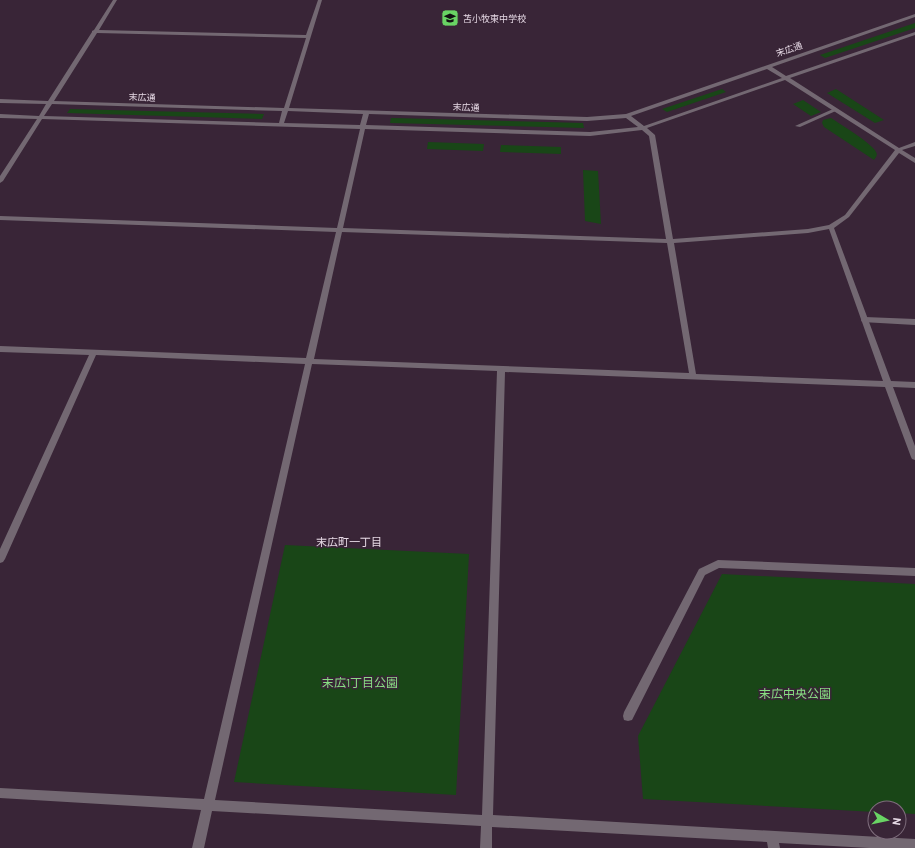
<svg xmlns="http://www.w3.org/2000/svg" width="915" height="848" viewBox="0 0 915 848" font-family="Barlow,'Noto Sans JP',sans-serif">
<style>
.green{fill:#194617}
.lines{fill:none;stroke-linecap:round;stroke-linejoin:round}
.service{fill:#736872;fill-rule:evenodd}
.minor{fill:#736872;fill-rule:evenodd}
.labels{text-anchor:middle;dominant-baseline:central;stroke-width:3;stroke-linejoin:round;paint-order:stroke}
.far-poi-label{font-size:9px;fill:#e5d8e4;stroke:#392537;text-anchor:start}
.far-street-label{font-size:9px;fill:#e5d8e4;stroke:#392537}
.neighbourhood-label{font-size:11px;fill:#e5d8e4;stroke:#392537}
.near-park-label{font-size:12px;fill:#88df83;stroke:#392537}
</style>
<rect width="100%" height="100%" fill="#392537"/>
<path class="green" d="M 915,23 L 915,28 L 825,58 L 820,55 Z
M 722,89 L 726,92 L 667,112 L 662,109 Z
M 836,89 L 884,120 L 875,123 L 827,93 Z
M 803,100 L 821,112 L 811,116 L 793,104 Z
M 70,109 L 264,114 L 262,119 L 67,113 Z
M 391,118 L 583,123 L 584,128 L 390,123 Z
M 831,118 C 840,124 873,144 876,152 C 878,155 876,157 874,160 L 824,127 L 822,123 L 823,120 Z
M 428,142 L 484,144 L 483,151 L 427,149 Z
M 501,145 L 561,147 L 561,154 L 500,152 Z
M 583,170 L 598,171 L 601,224 L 585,221 Z
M 285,545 L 469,554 L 456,795 L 234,782 Z
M 722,574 L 915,584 L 915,814 L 899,813 L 899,808 L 875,808 L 875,812 L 643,799 L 638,736 Z"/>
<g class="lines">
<path class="service" d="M 833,109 L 838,110 L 800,127 L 795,126 Z
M 865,317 L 915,319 L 915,325 L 862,322 L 861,320 L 862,318 Z
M 718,560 L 915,568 L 915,576 L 719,568 L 705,575 L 632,720 L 628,721 L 624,720 L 623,716 L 624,712 L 699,569 Z"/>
<path class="minor" d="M 113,0 L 117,0 L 99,30 L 306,35 L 318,0 L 322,0 L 289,108 L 587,117 L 626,114 L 915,14 L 915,17 L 772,67 L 786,76 L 915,32 L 915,35 L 790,78 L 899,148 L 915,142 L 915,146 L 902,150 L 915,158 L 915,163 L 899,153 L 849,217 L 834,228 L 891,381 L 915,382 L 915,388 L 893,387 L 915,446 L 915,460 L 912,459 L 911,457 L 885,387 L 505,372 L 493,815 L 915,839 L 915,848 L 869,848 L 779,843 L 780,848 L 768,848 L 767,842 L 492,827 L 492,848 L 480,848 L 481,826 L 212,811 L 204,848 L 192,848 L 201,810 L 0,798 L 0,788 L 204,799 L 305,364 L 96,355 L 5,559 L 3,562 L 0,563 L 0,549 L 89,355 L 0,352 L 0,346 L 306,358 L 336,232 L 0,220 L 0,216 L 337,228 L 360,129 L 42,119 L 3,181 L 0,183 L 0,176 L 37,119 L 0,118 L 0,114 L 39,116 L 46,104 L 0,103 L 0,99 L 48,101 L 92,32 L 92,31 L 94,30 ZM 97,33 L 306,38 L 284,108 L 54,101 ZM 767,69 L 782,78 L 644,126 L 631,116 ZM 785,80 L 895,150 L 845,215 L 829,225 L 808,229 L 673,239 L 655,135 L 647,128 ZM 52,104 L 282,111 L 279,123 L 44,116 ZM 288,111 L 363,114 L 360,125 L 284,123 ZM 369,114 L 587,121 L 626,118 L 638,127 L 590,132 L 366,125 ZM 365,129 L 590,136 L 642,130 L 649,136 L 666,239 L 343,228 ZM 829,229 L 883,381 L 696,374 L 674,243 L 808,233 ZM 342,232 L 667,243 L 689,373 L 314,359 ZM 312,364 L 497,371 L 482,815 L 215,800 Z"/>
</g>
<defs>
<g id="school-square" transform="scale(0.9)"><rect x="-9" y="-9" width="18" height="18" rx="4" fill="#69d464" stroke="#392537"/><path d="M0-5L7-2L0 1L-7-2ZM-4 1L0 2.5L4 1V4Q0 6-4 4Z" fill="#111"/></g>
</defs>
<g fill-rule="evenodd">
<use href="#school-square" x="450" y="18"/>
</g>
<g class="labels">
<g class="far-poi-label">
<text x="463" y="18">苫小牧東中学校</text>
</g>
<g class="far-street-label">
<text transform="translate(789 49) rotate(-19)">末広通</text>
<text transform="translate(142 97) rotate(2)">末広通</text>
<text transform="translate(466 107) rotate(2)">末広通</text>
</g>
<g class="neighbourhood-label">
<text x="349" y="541">末広町一丁目</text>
</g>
<g class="near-park-label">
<text x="360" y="682">末広1丁目公園</text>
<text x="795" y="693">末広中央公園</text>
</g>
</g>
<g transform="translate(887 820) rotate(99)"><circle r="19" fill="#392537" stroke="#7e6d7c"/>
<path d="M0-3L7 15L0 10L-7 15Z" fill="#69d464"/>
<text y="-6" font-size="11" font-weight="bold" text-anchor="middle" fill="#e5d8e4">N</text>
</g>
</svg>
